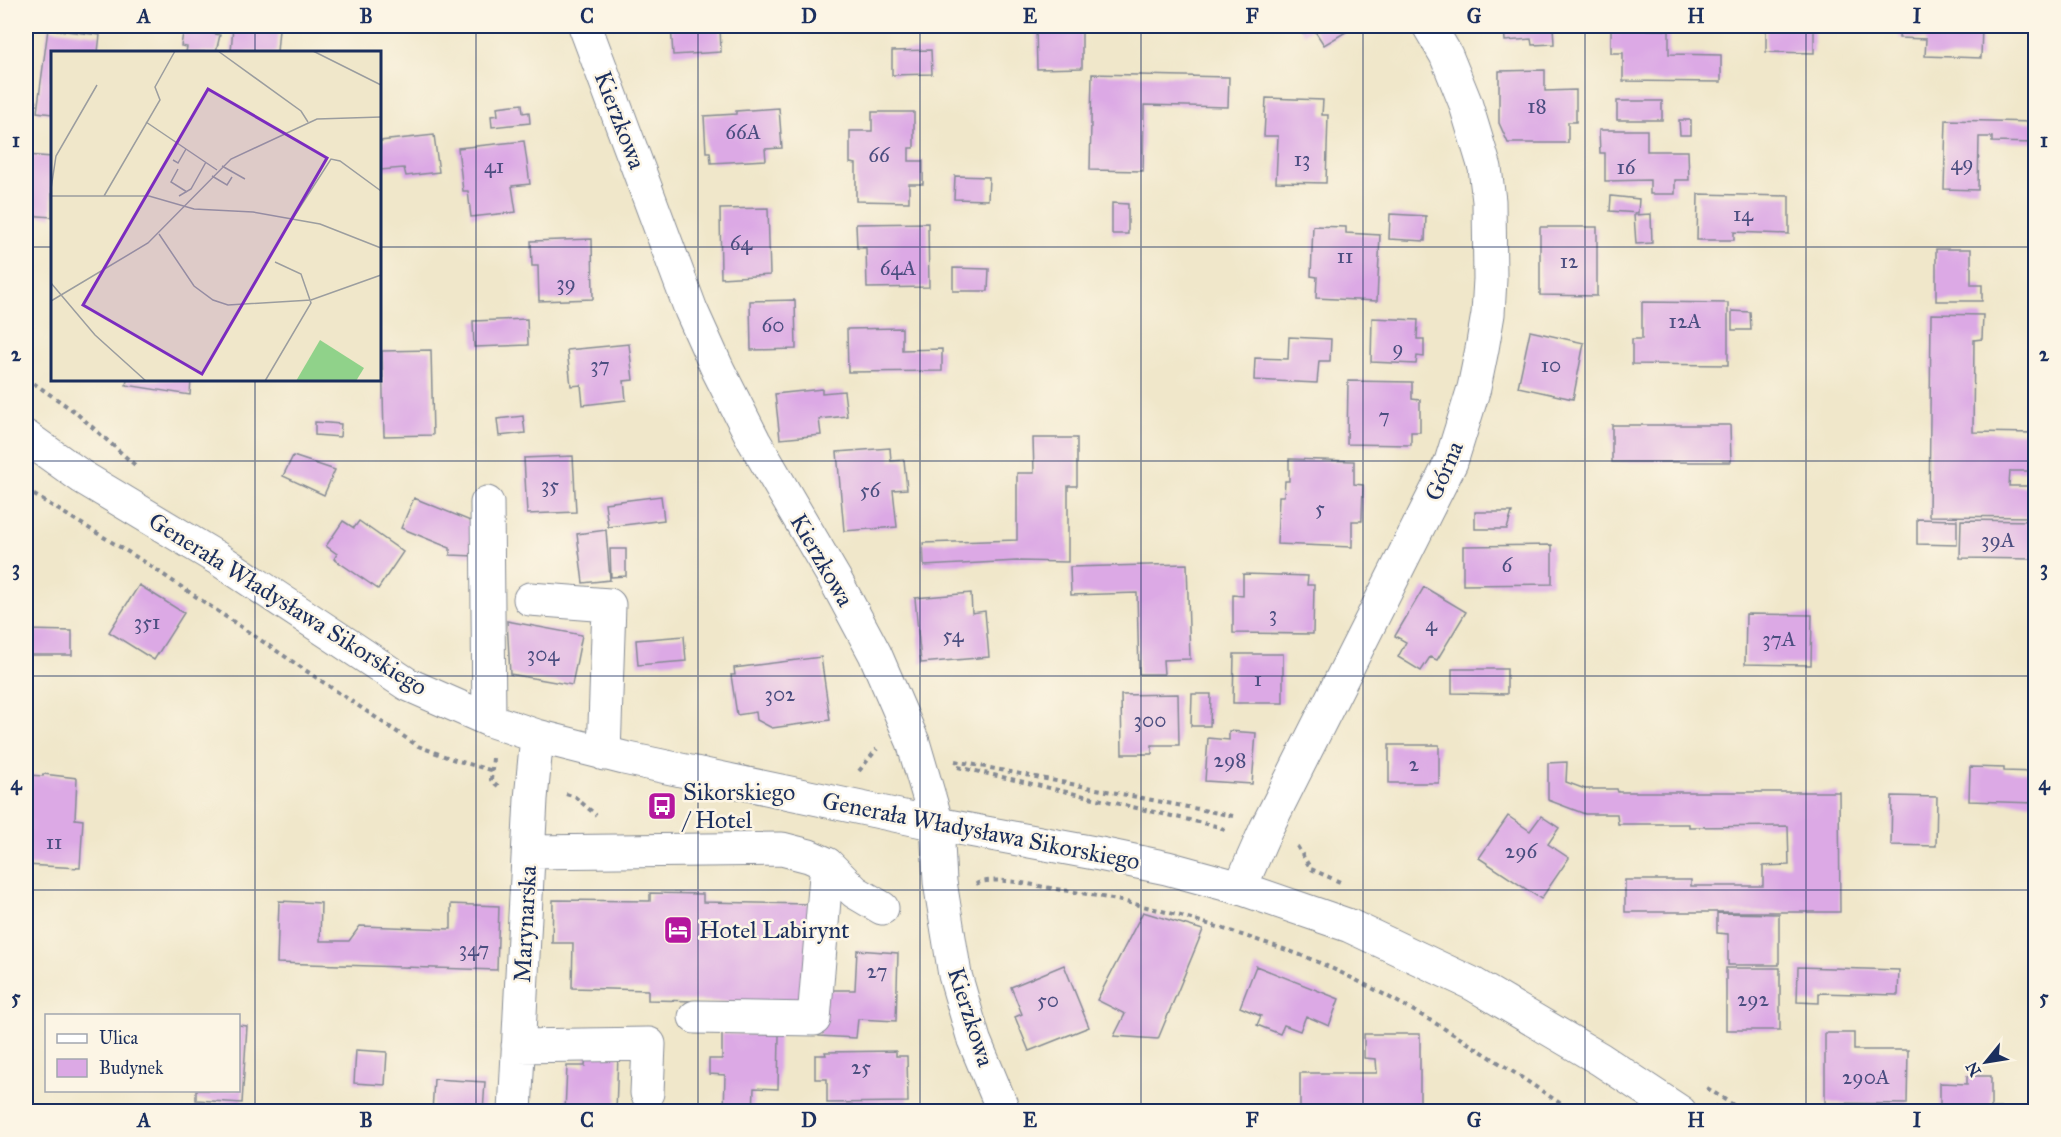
<svg xmlns="http://www.w3.org/2000/svg" width="2061" height="1137" viewBox="0 0 2061 1137" font-family="'IM FELL Great Primer',serif">
<style>
.building{fill:#dca9e5}
.lines{fill:none;stroke-linecap:round;stroke-linejoin:round}
.minor-casing{stroke:#868b94;stroke-width:35}
.path{stroke:#868b94;stroke-width:4;stroke-dasharray:4.5 4.5;stroke-linecap:butt}
.minor{stroke:#fff;stroke-width:33}
.grid{fill:none;stroke:#1b2f5e;stroke-width:1.5;stroke-opacity:0.55}
.labels{text-anchor:middle;dominant-baseline:central;stroke-width:5;stroke-linejoin:round;paint-order:stroke}
.number-label{font-size:21px;fill:#4b4e80}
.street-label{font-size:24px;fill:#1b2f5e;stroke:#fcf5e5}
.poi-label{font-size:24px;fill:#1b2f5e;stroke:#fcf5e5;text-anchor:start}
.inset-road{fill:none;stroke:#9b9d9f;stroke-width:1.5}
.view{fill:#7b2cbf;fill-opacity:0.15;stroke:#7b2cbf;stroke-width:3}
.inset-edge{fill:none;stroke:#1b2f5e;stroke-width:3}
.neatline{fill:none;stroke:#1b2f5e;stroke-width:2}
.grid-label{font-size:20px;text-anchor:middle;font-weight:bold;fill:#1b2f5e}
</style>
<rect width="100%" height="100%" fill="#fcf5e5"/>
<filter id="ink" filterUnits="userSpaceOnUse"><feTurbulence type="fractalNoise" baseFrequency=".0167" numOctaves="2"/><feDisplacementMap in="SourceGraphic" scale="12" xChannelSelector="R" yChannelSelector="G"/><feConvolveMatrix kernelMatrix="1 2 1 2 8 2 1 2 1" color-interpolation-filters="sRGB"/></filter>
<filter id="wash" filterUnits="userSpaceOnUse"><feTurbulence type="fractalNoise" baseFrequency=".008" numOctaves="4" result="noise"/><feDisplacementMap in="SourceGraphic" scale="24" xChannelSelector="R" yChannelSelector="G"/><feGaussianBlur stdDeviation="1.35" result="paint"/><feColorMatrix in="noise" values="0 0 0 0 0 0 0 0 0 0 0 0 0 0 0 0 0 1.4 0 .05"/><feComposite in="paint" operator="in"/></filter>
<g filter="url(#wash)">
<rect width="100%" height="100%" fill="#f0e7ca"/>
<g id="blocks">
<path class="building" d="M 233,26 L 279,29 L 277,52 L 231,52 Z
M 671,26 L 720,26 L 721,52 L 673,55 Z
M 807,26 L 853,26 L 853,31 L 807,30 Z
M 1036,26 L 1082,26 L 1082,68 L 1037,69 Z
M 1298,26 L 1356,26 L 1324,45 L 1313,28 L 1303,34 Z
M 1504,26 L 1553,26 L 1554,44 L 1532,45 L 1531,39 L 1505,41 Z
M 1766,26 L 1814,26 L 1814,53 L 1766,52 Z
M 1900,26 L 1982,26 L 1981,58 L 1925,56 L 1926,39 L 1899,38 Z
M 184,27 L 220,35 L 216,52 L 186,52 L 187,47 L 181,46 Z
M 48,29 L 100,35 L 98,52 L 52,52 L 52,114 L 37,112 Z
M 1611,29 L 1669,30 L 1669,54 L 1721,55 L 1721,82 L 1623,81 L 1623,53 L 1611,53 Z
M 931,50 L 932,74 L 892,75 L 892,51 Z
M 1545,70 L 1545,91 L 1576,90 L 1576,122 L 1568,122 L 1568,143 L 1508,143 L 1499,123 L 1499,71 Z
M 1092,74 L 1229,77 L 1228,107 L 1144,105 L 1143,171 L 1090,170 Z
M 1266,98 L 1323,100 L 1322,115 L 1328,115 L 1326,183 L 1276,182 L 1278,136 L 1264,136 Z
M 1617,101 L 1662,101 L 1662,120 L 1617,120 Z
M 522,104 L 523,113 L 529,112 L 530,123 L 492,127 L 491,116 L 498,115 L 497,107 Z
M 779,108 L 782,148 L 765,149 L 766,160 L 711,163 L 710,152 L 706,152 L 704,116 L 736,114 L 736,111 Z
M 872,112 L 914,112 L 914,148 L 909,148 L 909,161 L 923,161 L 923,184 L 909,184 L 909,202 L 856,201 L 856,164 L 850,163 L 850,131 L 872,131 Z
M 1679,120 L 1691,120 L 1691,135 L 1680,135 Z
M 1946,120 L 2036,122 L 2036,143 L 1992,142 L 1992,137 L 1979,137 L 1978,190 L 1944,189 Z
M 1599,130 L 1647,130 L 1647,151 L 1688,151 L 1689,180 L 1675,180 L 1675,194 L 1650,194 L 1650,180 L 1605,181 L 1605,153 L 1600,153 Z
M 434,135 L 439,172 L 406,176 L 404,168 L 380,170 L 380,141 Z
M 524,141 L 530,184 L 512,186 L 516,212 L 471,217 L 468,191 L 463,191 L 458,148 Z
M 26,155 L 52,157 L 52,217 L 26,215 Z
M 955,176 L 989,177 L 988,200 L 954,199 Z
M 1698,194 L 1789,196 L 1789,234 L 1734,232 L 1734,240 L 1697,240 Z
M 1611,196 L 1639,199 L 1638,213 L 1610,211 Z
M 1112,203 L 1128,204 L 1128,234 L 1112,234 Z
M 768,208 L 770,275 L 721,278 L 720,209 Z
M 1390,214 L 1426,216 L 1425,241 L 1389,239 Z
M 1651,214 L 1652,243 L 1636,244 L 1634,215 Z
M 928,223 L 929,287 L 867,288 L 866,248 L 857,248 L 856,224 Z
M 1313,226 L 1346,227 L 1346,233 L 1380,235 L 1377,301 L 1316,298 L 1317,277 L 1311,276 Z
M 1540,227 L 1597,227 L 1597,296 L 1540,295 Z
M 592,239 L 593,299 L 539,301 L 538,266 L 532,266 L 531,241 Z
M 1936,249 L 1971,249 L 1971,285 L 1982,285 L 1982,301 L 1936,301 Z
M 953,268 L 989,269 L 988,291 L 953,291 Z
M 795,300 L 796,349 L 751,350 L 750,301 Z
M 1642,302 L 1728,303 L 1728,365 L 1632,364 L 1632,339 L 1642,339 Z
M 1732,311 L 1750,312 L 1751,330 L 1732,330 Z
M 1931,314 L 1983,315 L 1982,339 L 1974,340 L 1973,432 L 2036,433 L 2036,471 L 2010,471 L 2009,486 L 2036,486 L 2036,517 L 1929,516 Z
M 1372,318 L 1418,320 L 1417,339 L 1424,339 L 1424,357 L 1417,356 L 1416,364 L 1371,362 Z
M 527,319 L 528,345 L 474,347 L 473,321 Z
M 902,328 L 902,350 L 942,349 L 942,371 L 848,372 L 847,329 Z
M 1530,331 L 1584,343 L 1573,399 L 1518,387 Z
M 1289,337 L 1331,339 L 1330,361 L 1319,361 L 1317,383 L 1254,380 L 1255,358 L 1288,359 Z
M 629,344 L 633,380 L 624,381 L 626,400 L 583,405 L 581,385 L 571,386 L 567,350 Z
M 431,350 L 433,435 L 384,436 L 382,351 Z
M 127,380 L 191,380 L 190,395 L 126,385 Z
M 1348,381 L 1412,382 L 1412,399 L 1420,400 L 1420,432 L 1411,432 L 1411,445 L 1347,444 Z
M 822,389 L 822,393 L 844,391 L 847,416 L 819,419 L 821,435 L 780,439 L 775,394 Z
M 523,416 L 525,433 L 499,436 L 497,419 Z
M 315,422 L 341,424 L 340,437 L 315,435 Z
M 1612,425 L 1730,425 L 1731,462 L 1612,462 Z
M 1033,438 L 1077,438 L 1077,486 L 1068,486 L 1068,562 L 1017,561 L 924,566 L 923,543 L 1017,540 L 1017,473 L 1034,473 Z
M 890,448 L 891,461 L 904,460 L 907,489 L 893,490 L 897,527 L 844,531 L 837,452 Z
M 293,456 L 335,470 L 324,495 L 283,476 Z
M 573,456 L 576,512 L 527,514 L 524,458 Z
M 1289,459 L 1354,461 L 1354,484 L 1363,485 L 1362,521 L 1352,521 L 1352,547 L 1277,544 L 1279,496 L 1284,496 L 1285,481 L 1289,481 Z
M 661,496 L 664,520 L 608,527 L 605,503 Z
M 414,498 L 473,522 L 476,556 L 450,555 L 450,548 L 401,528 Z
M 1475,512 L 1512,512 L 1507,529 L 1475,529 Z
M 1917,519 L 1957,520 L 1957,545 L 1917,544 Z
M 1961,520 L 2036,521 L 2036,559 L 1960,558 Z
M 343,521 L 354,528 L 359,521 L 403,552 L 378,589 L 334,559 L 337,554 L 326,546 Z
M 606,530 L 610,580 L 583,583 L 577,534 Z
M 1552,545 L 1552,584 L 1463,585 L 1463,546 Z
M 610,549 L 626,549 L 626,576 L 611,577 Z
M 1187,564 L 1190,659 L 1163,660 L 1164,674 L 1139,674 L 1137,593 L 1071,595 L 1070,567 Z
M 1243,574 L 1308,576 L 1307,585 L 1314,585 L 1313,634 L 1233,633 L 1233,595 L 1243,596 Z
M 139,585 L 184,613 L 154,660 L 109,632 Z
M 1424,587 L 1466,612 L 1437,660 L 1430,657 L 1421,671 L 1398,657 L 1406,642 L 1395,636 Z
M 971,593 L 972,613 L 985,611 L 989,657 L 921,663 L 915,598 Z
M 1746,614 L 1812,615 L 1811,665 L 1745,664 Z
M 507,621 L 582,635 L 572,685 L 510,674 Z
M 26,630 L 72,631 L 72,655 L 26,655 Z
M 684,636 L 686,661 L 638,665 L 636,640 Z
M 1234,654 L 1283,654 L 1283,703 L 1233,703 Z
M 821,657 L 830,720 L 772,728 L 757,720 L 756,712 L 737,715 L 731,675 L 735,675 L 734,668 Z
M 1452,669 L 1507,669 L 1507,694 L 1452,693 Z
M 1178,694 L 1179,745 L 1152,745 L 1152,754 L 1122,754 L 1121,695 Z
M 1192,694 L 1211,694 L 1210,726 L 1191,726 Z
M 1229,731 L 1256,733 L 1252,784 L 1205,781 L 1208,738 L 1229,740 Z
M 1389,745 L 1439,745 L 1439,783 L 1389,783 Z
M 1567,762 L 1566,782 L 1585,789 L 1617,789 L 1618,792 L 1839,792 L 1840,912 L 1625,912 L 1625,880 L 1691,880 L 1691,886 L 1763,886 L 1763,866 L 1789,865 L 1788,826 L 1689,827 L 1689,824 L 1618,824 L 1617,814 L 1585,814 L 1548,800 L 1548,763 Z
M 1970,767 L 2004,768 L 2004,771 L 2036,772 L 2036,803 L 1969,801 Z
M 43,774 L 77,778 L 75,819 L 83,820 L 80,868 L 26,865 L 26,803 L 29,775 L 43,776 Z
M 1892,796 L 1937,797 L 1936,846 L 1891,845 Z
M 1508,816 L 1530,831 L 1541,816 L 1559,828 L 1548,844 L 1569,858 L 1541,899 L 1479,858 Z
M 650,893 L 703,894 L 703,902 L 810,904 L 809,1003 L 648,1000 L 648,990 L 572,988 L 573,943 L 552,943 L 553,900 L 650,901 Z
M 279,901 L 321,903 L 320,941 L 349,941 L 360,926 L 451,929 L 451,904 L 499,906 L 497,970 L 277,963 Z
M 1143,912 L 1203,930 L 1158,1039 L 1114,1036 L 1125,1014 L 1097,1000 Z
M 1717,913 L 1779,914 L 1779,965 L 1728,965 L 1728,934 L 1717,933 Z
M 857,950 L 898,953 L 896,1021 L 858,1019 L 856,1038 L 819,1036 L 820,1008 L 828,990 L 855,990 Z
M 1064,965 L 1089,1027 L 1029,1051 L 1015,1017 L 1022,1014 L 1011,987 Z
M 1256,966 L 1339,999 L 1329,1026 L 1306,1016 L 1300,1031 L 1284,1025 L 1280,1034 L 1257,1025 L 1261,1016 L 1240,1007 Z
M 1798,967 L 1899,970 L 1898,995 L 1819,993 L 1819,1003 L 1797,1002 Z
M 1726,968 L 1780,968 L 1780,1030 L 1726,1030 Z
M 238,1025 L 247,1026 L 242,1103 L 196,1100 L 196,1090 L 238,1090 Z
M 1825,1033 L 1854,1033 L 1854,1050 L 1908,1050 L 1907,1104 L 1825,1103 Z
M 722,1034 L 779,1035 L 778,1089 L 754,1088 L 753,1112 L 724,1112 L 725,1075 L 709,1074 L 709,1059 L 722,1059 Z
M 1364,1034 L 1420,1034 L 1420,1107 L 1429,1107 L 1429,1112 L 1300,1112 L 1300,1073 L 1377,1073 L 1376,1059 L 1364,1058 Z
M 356,1050 L 387,1052 L 385,1085 L 354,1083 Z
M 896,1051 L 896,1056 L 907,1056 L 908,1102 L 827,1103 L 827,1079 L 815,1079 L 815,1055 L 826,1055 L 825,1052 Z
M 586,1053 L 618,1055 L 616,1112 L 565,1112 L 567,1066 L 585,1066 Z
M 2031,1054 L 2036,1054 L 2036,1112 L 2030,1112 Z
M 1967,1076 L 1991,1076 L 1991,1108 L 2022,1108 L 2022,1112 L 1910,1112 L 1910,1108 L 1940,1109 L 1940,1083 L 1967,1084 Z
M 434,1079 L 485,1082 L 483,1112 L 432,1112 Z"/>
</g>
</g>
<g filter="url(#ink)">
<use href="#blocks" fill-opacity="0" stroke="#868b94" stroke-width="1.5"/>
<g class="lines">
<g class="minor-casing">
<path id="minor" d="M 585,26 L 691,310 L 718,370 L 754,441 L 836,581 L 875,654 L 913,742 L 937,824 L 940,882 L 955,975 L 974,1040 L 1004,1112
M 26,437 L 82,477 L 217,558 L 407,684 L 489,720 L 537,736 L 624,758 L 937,824 L 1100,854 L 1167,868 L 1240,888 L 1350,926 L 1473,984 L 1600,1059 L 1680,1112
M 487,503 L 489,720
M 530,599 L 609,605 L 604,754
M 529,852 L 782,849 L 809,856 L 827,864 L 855,892 L 882,908
M 1240,888 L 1266,829 L 1451,462 L 1474,388 L 1482,349 L 1488,314 L 1490,279 L 1489,201 L 1485,168 L 1465,102 L 1446,55 L 1429,26
M 695,1017 L 814,1019 L 827,864
M 518,1046 L 649,1044 L 647,1093
M 515,1112 L 531,799 L 537,736"/>
</g>
<path class="path" d="M 26,378 L 74,411 L 135,465
M 26,490 L 143,561 L 418,746 L 452,759 L 493,771
M 493,758 L 491,780 L 498,786
M 955,761 L 1233,816
M 958,767 L 1220,827 L 1227,832
M 859,771 L 877,749
M 566,794 L 575,797 L 596,815
M 1297,846 L 1311,869 L 1340,882
M 976,884 C 994,875 1036,886 1056,889 C 1117,898 1175,913 1233,932 C 1265,943 1300,953 1331,968 C 1417,1008 1495,1059 1573,1112
M 1707,1088 L 1744,1112
M 1714,1106 L 1723,1112"/>
<use href="#minor" class="minor"/>
</g>
</g>
<path class="grid" d="M 255,26 L 255,52M 476,26 L 476,1112M 698,26 L 698,1112M 920,26 L 920,1112M 1141,26 L 1141,1112M 1363,26 L 1363,1112M 1585,26 L 1585,1112M 1806,26 L 1806,1112M 26,247 L 52,247M 380,247 L 2036,247M 255,380 L 255,1112M 26,461 L 2036,461M 26,676 L 2036,676M 26,890 L 2036,890"/>
<defs>
<g id="bus-square" transform="scale(1.5)"><rect x="-9" y="-9" width="18" height="18" rx="4" fill="#b5179e" stroke="#fcf5e5"/><path d="M-5-6H5V4H4V6H2V4H-2V6H-4V4H-5ZM-3.5-4V0h7V-4ZM-3.5 1.2v1.5H-2V1.2ZM2 1.2v1.5H3.5V1.2Z" fill="#fff"/></g>
<g id="hotel-square" transform="scale(1.5)"><rect x="-9" y="-9" width="18" height="18" rx="4" fill="#b5179e" stroke="#fcf5e5"/><path d="M-6-4.5h1.5V1H6V5H4.5V3h-9V5H-6ZM-4 0a1.8 1.8 0 1 1 3.6 0ZM.5 0V-2.5h3Q6-2.5 6 0Z" fill="#fff"/></g>
</defs>
<g fill-rule="evenodd">
<use href="#bus-square" x="662" y="806"/>
<use href="#hotel-square" x="678" y="930"/>
</g>
<g class="labels">
<g class="number-label">
<text x="1537" y="106">18</text>
<text x="743" y="132">66A</text>
<text x="879" y="155">66</text>
<text x="1302" y="159">13</text>
<text x="1962" y="163">49</text>
<text x="494" y="166">41</text>
<text x="1626" y="167">16</text>
<text x="1743" y="214">14</text>
<text x="741" y="243">64</text>
<text x="1345" y="256">11</text>
<text x="1569" y="261">12</text>
<text x="898" y="268">64A</text>
<text x="566" y="283">39</text>
<text x="1685" y="321">12A</text>
<text x="773" y="325">60</text>
<text x="1398" y="348">9</text>
<text x="600" y="365">37</text>
<text x="1551" y="365">10</text>
<text x="1384" y="416">7</text>
<text x="550" y="485">35</text>
<text x="870" y="490">56</text>
<text x="1320" y="508">5</text>
<text x="1998" y="540">39A</text>
<text x="1507" y="565">6</text>
<text x="1273" y="614">3</text>
<text x="147" y="622">351</text>
<text x="1431" y="624">4</text>
<text x="953" y="635">54</text>
<text x="1779" y="639">37A</text>
<text x="543" y="654">304</text>
<text x="1258" y="679">1</text>
<text x="780" y="694">302</text>
<text x="1150" y="720">300</text>
<text x="1230" y="760">298</text>
<text x="1414" y="764">2</text>
<text x="54" y="842">11</text>
<text x="1521" y="851">296</text>
<text x="474" y="949">347</text>
<text x="877" y="971">27</text>
<text x="1753" y="999">292</text>
<text x="1048" y="1000">50</text>
<text x="861" y="1067">25</text>
<text x="1866" y="1077">290A</text>
</g>
<g class="street-label">
<text transform="translate(620 120) rotate(69)">Kierzkowa</text>
<text transform="translate(1444 471) rotate(-67)">Górna</text>
<text transform="translate(822 560) rotate(60)">Kierzkowa</text>
<text transform="translate(288 604) rotate(32)">Generała Władysława Sikorskiego</text>
<text transform="translate(981 831) rotate(11)">Generała Władysława Sikorskiego</text>
<text transform="translate(525 924) rotate(-87)">Marynarska</text>
<text transform="translate(971 1017) rotate(72)">Kierzkowa</text>
</g>
<g class="poi-label">
<text x="683" y="792">Sikorskiego<tspan x="683" dy="28">/ Hotel</tspan></text>
<text x="699" y="930">Hotel Labirynt</text>
</g>
</g>
<g transform="translate(51 51)">
<rect width="330" height="330" fill="#f0e7ca"/>
<path d="M 269,289 L 313,317 L 305,330 L 245,330 Z" fill="#90d28a"/>
<path class="inset-road" d="M 167,0 L 250,60 L 257,71M 262,0 L 330,34M 95,71 L 166,119M 122,109 L 127,112 L 135,98M 171,115 L 194,128M 127,118 L 120,131 L 136,141M 161,125 L 176,134 L 181,126M 0,138 L 5,105 L 46,34M 0,145 L 98,145 L 143,158 L 202,161 L 269,173 L 330,197M 53,145 L 109,49 L 104,36 L 124,0M 128,145 L 140,138 L 155,111M 242,167 L 280,108 L 289,110 L 330,140M 108,183 L 143,235 L 162,249 L 177,254 L 260,249 L 330,224M 0,232 L 44,284 L 95,330M 0,250 L 97,192 L 180,108 L 266,68 L 330,66M 214,330 L 260,252 L 250,223 L 224,211"/>
<path class="view" d="M 157,38 L 276,107 L 151,323 L 32,254 Z"/>
<rect width="330" height="330" class="inset-edge"/>
</g>
<rect width="2061" height="1137" fill="none" stroke="#fcf5e5" stroke-width="66"/>
<rect x="45" y="1014" width="195" height="78" fill="#fcf5e5" stroke="#a2a6af" stroke-width="1.5"/>
<rect x="57" y="1034" width="30" height="9" fill="#ffffff" stroke="#a2a6af" stroke-width="1.5"/>
<text x="99" y="1044" font-size="18" fill="#1b2f5e">Ulica</text>
<rect x="57" y="1059" width="30" height="18" fill="#dca9e5" stroke="#a2a6af" stroke-width="1.5"/>
<text x="99" y="1074" font-size="18" fill="#1b2f5e">Budynek</text>
<g transform="translate(1986 1062) rotate(240)" stroke="#fcf5e5" stroke-width="4.5" paint-order="stroke">
<path d="M0-4.5L10 22L0 15L-10 22Z" fill="#1b2f5e"/>
<text y="-9" font-size="16" font-weight="bold" text-anchor="middle" fill="#1b2f5e">N</text>
</g>
<rect x="33" y="33" width="1995" height="1071" class="neatline"/>
<g class="grid-label">
<text x="144" y="23">A</text>
<text x="366" y="23">B</text>
<text x="587" y="23">C</text>
<text x="809" y="23">D</text>
<text x="1030" y="23">E</text>
<text x="1252" y="23">F</text>
<text x="1474" y="23">G</text>
<text x="1696" y="23">H</text>
<text x="1917" y="23">I</text>
<text x="16" y="147">1</text>
<text x="2044" y="147">1</text>
<text x="16" y="361">2</text>
<text x="2044" y="361">2</text>
<text x="16" y="575">3</text>
<text x="2044" y="575">3</text>
<text x="16" y="790">4</text>
<text x="2044" y="790">4</text>
<text x="16" y="1004">5</text>
<text x="2044" y="1004">5</text>
<text x="144" y="1127">A</text>
<text x="366" y="1127">B</text>
<text x="587" y="1127">C</text>
<text x="809" y="1127">D</text>
<text x="1030" y="1127">E</text>
<text x="1252" y="1127">F</text>
<text x="1474" y="1127">G</text>
<text x="1696" y="1127">H</text>
<text x="1917" y="1127">I</text>
</g>
</svg>
